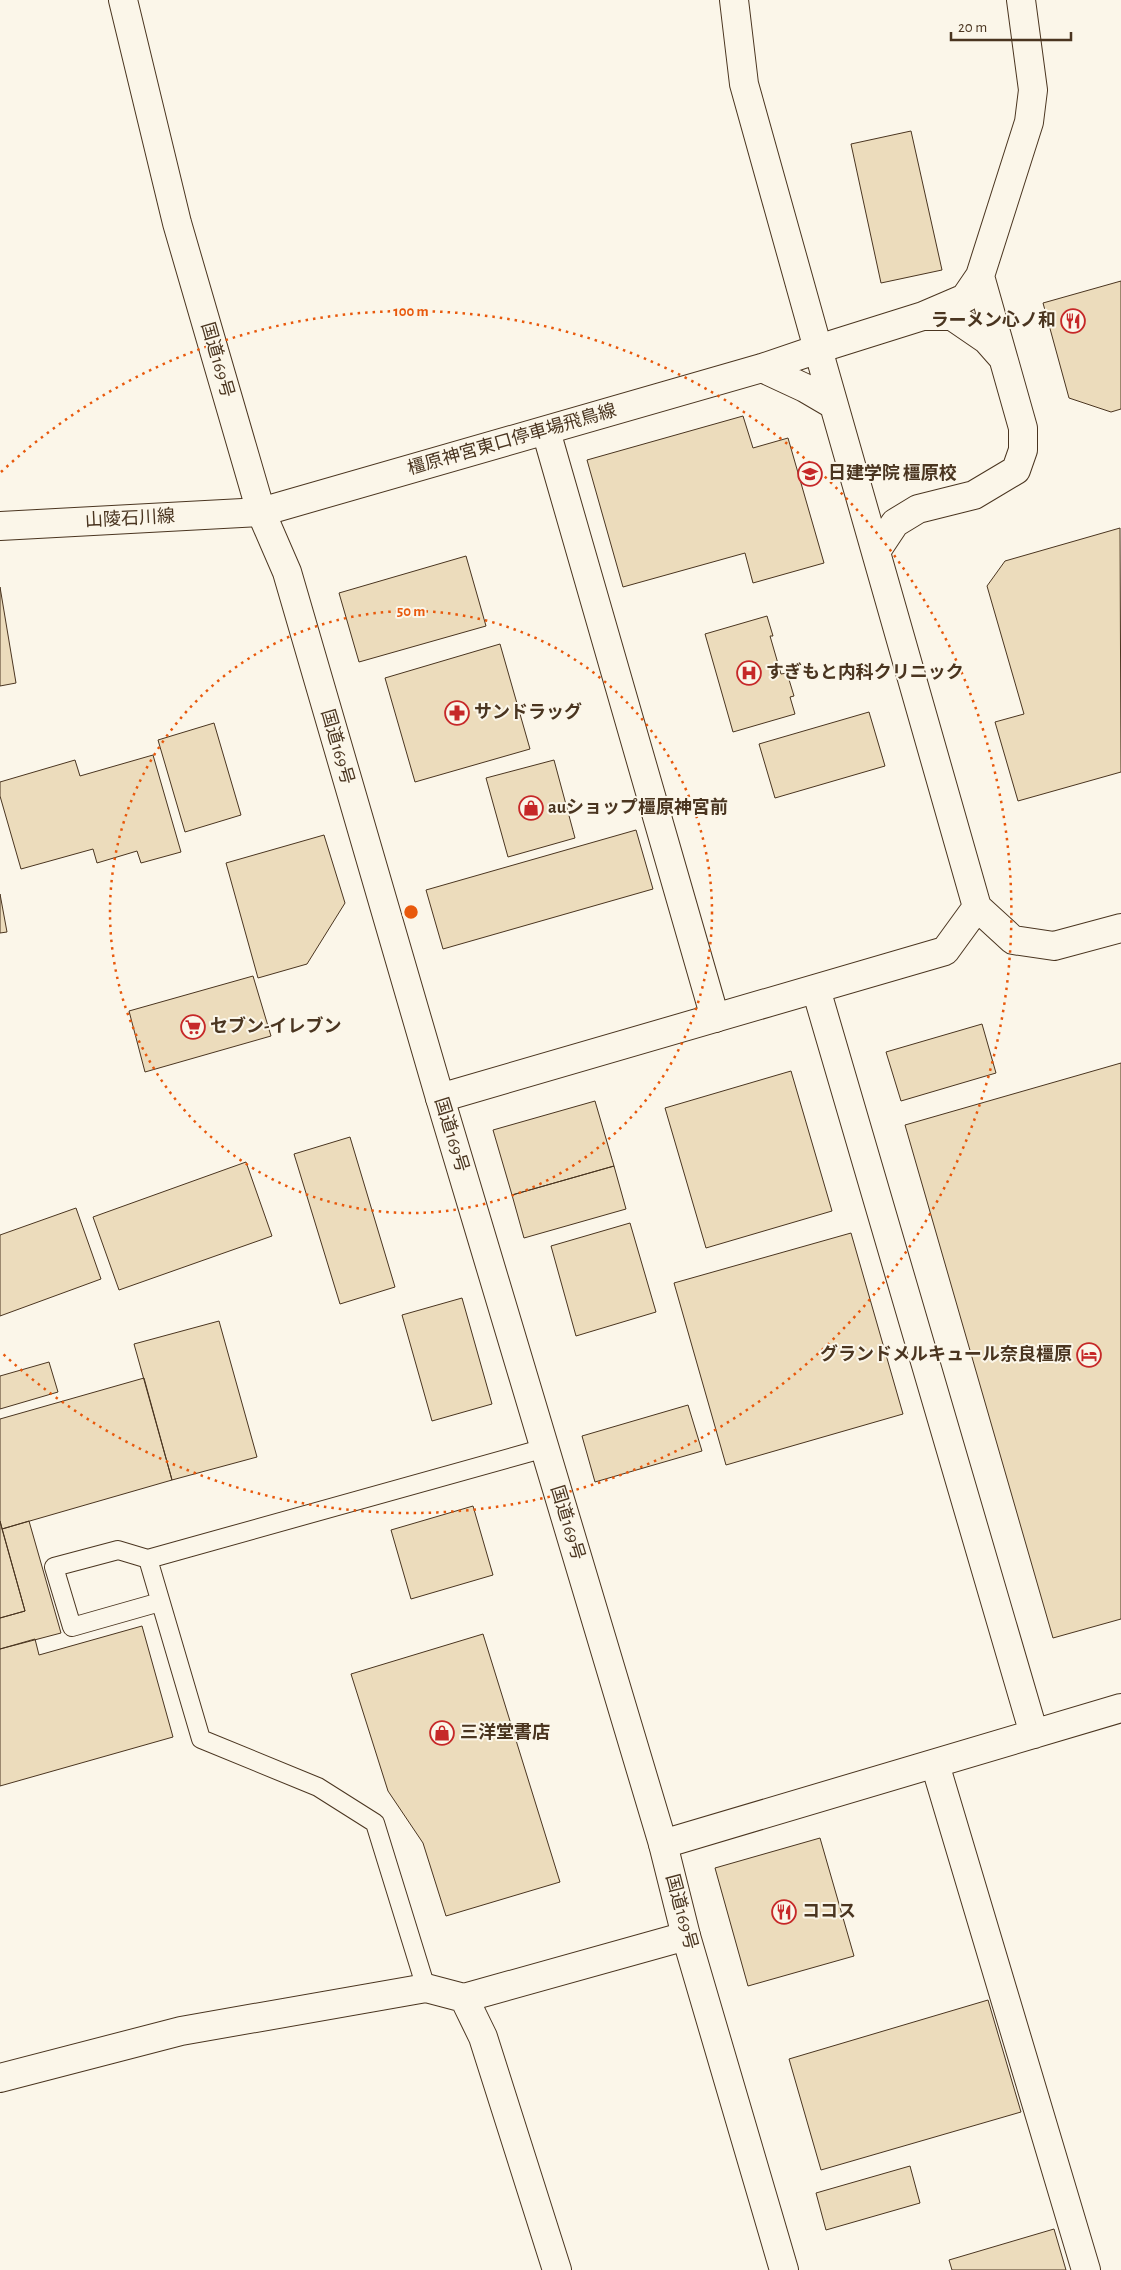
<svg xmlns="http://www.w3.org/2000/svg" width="1121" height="2270" viewBox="0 0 1121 2270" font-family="'Alegreya Sans','Noto Sans JP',sans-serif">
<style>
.building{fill:#ecdcbc;stroke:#4a3520}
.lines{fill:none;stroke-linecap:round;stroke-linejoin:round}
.lane-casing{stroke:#4a3520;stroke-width:20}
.street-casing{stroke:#4a3520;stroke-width:30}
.secondary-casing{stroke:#4a3520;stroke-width:30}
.highway-casing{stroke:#4a3520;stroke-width:30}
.lane{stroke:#fbf6e9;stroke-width:18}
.street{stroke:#fbf6e9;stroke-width:28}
.secondary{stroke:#fbf6e9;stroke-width:28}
.highway{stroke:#fbf6e9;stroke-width:28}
.ring{fill:none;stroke:#e8590c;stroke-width:2.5;stroke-dasharray:2.5 5}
.labels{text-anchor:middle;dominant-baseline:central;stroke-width:4;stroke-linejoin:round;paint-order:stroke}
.poi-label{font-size:18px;font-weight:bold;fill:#4a3520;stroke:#fbf6e9;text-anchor:start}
.street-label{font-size:18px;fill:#4a3520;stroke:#fbf6e9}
.centre{fill:#e8590c;stroke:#fbf6e9;stroke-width:2.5}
.ring-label{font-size:15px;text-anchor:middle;font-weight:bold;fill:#e8590c;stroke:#fbf6e9;stroke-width:4;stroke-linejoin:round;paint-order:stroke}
</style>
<rect width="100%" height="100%" fill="#fbf6e9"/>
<path class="building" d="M 911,131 L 942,270 L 881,283 L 851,144 Z
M 1121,281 L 1121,409 L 1111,412 L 1069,398 L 1043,303 Z
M 743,416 L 753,448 L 788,438 L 824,563 L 753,583 L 745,553 L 623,587 L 587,460 Z
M 1120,528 L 1121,772 L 1018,801 L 995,722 L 1024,714 L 987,586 L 1005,561 Z
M 466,556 L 486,626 L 359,662 L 339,593 Z
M 0,587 L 16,683 L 0,686 Z
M 767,616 L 773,636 L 770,636 L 781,674 L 787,673 L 794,696 L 790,697 L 795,714 L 733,732 L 705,634 Z
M 500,644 L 530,749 L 415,782 L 385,678 Z
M 869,712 L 885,766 L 775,798 L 759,744 Z
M 214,723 L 241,815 L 185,832 L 158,740 Z
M 153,755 L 181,852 L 141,863 L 137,851 L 97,863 L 93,849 L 21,869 L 0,796 L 0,782 L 75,760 L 80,776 Z
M 554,760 L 575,838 L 508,857 L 486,778 Z
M 636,830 L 653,889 L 443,949 L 426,890 Z
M 324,835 L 345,903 L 307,964 L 258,978 L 226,863 Z
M 0,894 L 7,932 L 0,933 Z
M 253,976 L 271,1036 L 145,1072 L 129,1011 Z
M 982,1024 L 996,1073 L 901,1101 L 886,1052 Z
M 1121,1063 L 1121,1619 L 1053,1638 L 905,1125 Z
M 791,1071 L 832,1211 L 706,1248 L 665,1108 Z
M 595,1101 L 614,1166 L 512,1195 L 493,1130 Z
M 350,1137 L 395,1287 L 340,1304 L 294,1154 Z
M 246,1162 L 272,1236 L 119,1290 L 93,1217 Z
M 614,1166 L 626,1209 L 524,1238 L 512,1195 Z
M 76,1208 L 101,1279 L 0,1316 L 0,1235 Z
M 630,1223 L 656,1312 L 576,1336 L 551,1246 Z
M 851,1233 L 903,1414 L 726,1465 L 674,1283 Z
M 462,1298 L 492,1404 L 432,1421 L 402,1315 Z
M 219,1321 L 257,1457 L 172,1480 L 134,1344 Z
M 49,1362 L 58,1392 L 0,1409 L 0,1376 Z
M 144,1378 L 172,1480 L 2,1529 L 0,1521 L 0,1419 Z
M 688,1405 L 702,1451 L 595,1482 L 582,1436 Z
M 473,1506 L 493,1575 L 411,1599 L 391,1530 Z
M 0,1521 L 25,1611 L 0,1618 Z
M 29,1521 L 61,1633 L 0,1649 L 0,1618 L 25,1611 L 2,1529 Z
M 142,1626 L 173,1737 L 0,1786 L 0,1649 L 35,1639 L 39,1655 Z
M 483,1634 L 560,1882 L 446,1916 L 423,1843 L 388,1791 L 351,1674 Z
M 820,1838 L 854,1956 L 748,1986 L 715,1868 Z
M 988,2000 L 1021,2112 L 821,2170 L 789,2059 Z
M 910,2166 L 920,2203 L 826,2230 L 816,2193 Z
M 1054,2229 L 1066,2270 L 952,2270 L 949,2260 Z"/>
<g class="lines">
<g class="lane-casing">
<path id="lane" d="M 148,1559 L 118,1550 L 54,1567 L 72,1627 L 160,1602
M 426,1988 L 375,1823 L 318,1787 L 201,1739 L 148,1559 L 545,1448"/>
</g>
<g class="street-casing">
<path id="street" d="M 734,0 L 744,84 L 818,349 L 923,316 L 965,298 L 980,276 L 1029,122 L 1033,90 L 1021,0
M 925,316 L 952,316 L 987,340 L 1002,357
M 546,431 L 715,1018
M 877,550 L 895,523 L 918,509 L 974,495 L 1016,470 L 1023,450 L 1023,428 L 980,276
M 935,1764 L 1086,2270
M 464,1998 L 483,2037 L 557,2270
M 0,2078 L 181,2031 L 426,1988 L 464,1998 L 686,1936"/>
</g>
<g class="secondary-casing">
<path id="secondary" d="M 762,368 L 805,388 L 834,405
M 0,526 L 261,512 L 762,368 L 818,349 L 977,907 L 945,951 L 440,1098
M 977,907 L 1013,940 L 1054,946 L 1121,928
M 816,989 L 1034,1734
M 663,1844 L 1121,1708"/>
</g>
<g class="highway-casing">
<path id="highway" d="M 123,0 L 177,223 L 261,512 L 287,572 L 440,1098 L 663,1844 L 686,1936 L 784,2270"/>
</g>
<use href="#lane" class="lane"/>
<use href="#street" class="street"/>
<use href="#secondary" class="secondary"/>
<use href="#highway" class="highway"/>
</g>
<g class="ring">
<circle cx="411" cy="912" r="301"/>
<path d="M1 472A601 601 0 1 1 1 1352"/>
</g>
<defs>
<g id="restaurant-ring" transform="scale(1.25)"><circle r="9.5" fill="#fbf6e9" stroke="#c62828" stroke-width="1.5"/><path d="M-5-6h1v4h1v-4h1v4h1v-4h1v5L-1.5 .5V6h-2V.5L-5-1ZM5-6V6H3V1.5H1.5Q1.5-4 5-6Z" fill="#c62828"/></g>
<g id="school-ring" transform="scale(1.25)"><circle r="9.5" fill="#fbf6e9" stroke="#c62828" stroke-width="1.5"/><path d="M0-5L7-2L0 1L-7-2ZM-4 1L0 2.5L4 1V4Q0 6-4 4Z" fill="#c62828"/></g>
<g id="hospital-ring" transform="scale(1.25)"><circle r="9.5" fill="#fbf6e9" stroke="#c62828" stroke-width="1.5"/><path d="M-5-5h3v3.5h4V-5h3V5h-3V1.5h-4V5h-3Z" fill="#c62828"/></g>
<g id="pharmacy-ring" transform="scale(1.25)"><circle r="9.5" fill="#fbf6e9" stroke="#c62828" stroke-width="1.5"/><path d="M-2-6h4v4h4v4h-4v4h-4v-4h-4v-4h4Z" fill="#c62828"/></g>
<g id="shop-ring" transform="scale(1.25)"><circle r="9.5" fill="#fbf6e9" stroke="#c62828" stroke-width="1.5"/><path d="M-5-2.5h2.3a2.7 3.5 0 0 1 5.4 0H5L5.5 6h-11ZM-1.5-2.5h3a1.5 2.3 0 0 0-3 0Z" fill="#c62828"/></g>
<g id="supermarket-ring" transform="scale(1.25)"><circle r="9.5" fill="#fbf6e9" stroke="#c62828" stroke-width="1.5"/><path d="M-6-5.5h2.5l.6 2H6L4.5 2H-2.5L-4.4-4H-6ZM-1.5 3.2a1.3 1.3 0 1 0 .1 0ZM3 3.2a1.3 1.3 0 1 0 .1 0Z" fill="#c62828"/></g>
<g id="hotel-ring" transform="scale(1.25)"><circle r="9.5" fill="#fbf6e9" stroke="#c62828" stroke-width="1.5"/><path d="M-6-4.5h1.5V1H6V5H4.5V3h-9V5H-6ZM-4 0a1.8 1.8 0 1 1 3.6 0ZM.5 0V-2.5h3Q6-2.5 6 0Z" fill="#c62828"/></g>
</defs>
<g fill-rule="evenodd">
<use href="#restaurant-ring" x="1073" y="321"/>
<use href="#school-ring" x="810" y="474"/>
<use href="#hospital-ring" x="749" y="673"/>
<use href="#pharmacy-ring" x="457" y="713"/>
<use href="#shop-ring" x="531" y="808"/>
<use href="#supermarket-ring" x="193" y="1027"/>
<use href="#hotel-ring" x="1089" y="1355"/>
<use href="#shop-ring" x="442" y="1733"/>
<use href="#restaurant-ring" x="784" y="1912"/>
</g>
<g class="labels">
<g class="poi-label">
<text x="1056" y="321" text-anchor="end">ラーメン心ノ和</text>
<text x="828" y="474">日建学院 橿原校</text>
<text x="766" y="673">すぎもと内科クリニック</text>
<text x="474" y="713">サンドラッグ</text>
<text x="548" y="808">auショップ橿原神宮前</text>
<text x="210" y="1027">セブン-イレブン</text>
<text x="1072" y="1355" text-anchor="end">グランドメルキュール奈良橿原</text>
<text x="460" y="1733">三洋堂書店</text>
<text x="802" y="1912">ココス</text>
</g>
<g class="street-label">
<text transform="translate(217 360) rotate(74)">国道169号</text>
<text transform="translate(512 440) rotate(-16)">橿原神宮東口停車場飛鳥線</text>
<text transform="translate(130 519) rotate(-3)">山陵石川線</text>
<text transform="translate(337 747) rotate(74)">国道169号</text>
<text transform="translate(451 1135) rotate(73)">国道169号</text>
<text transform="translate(567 1523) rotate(73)">国道169号</text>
<text transform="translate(681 1912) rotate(75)">国道169号</text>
</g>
</g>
<circle cx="411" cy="912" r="8" class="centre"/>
<g class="ring-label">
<text x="411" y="316">100 m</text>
<text x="411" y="616">50 m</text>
</g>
<path d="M951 32v8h120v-8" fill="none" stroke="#4a3520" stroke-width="2.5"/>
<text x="958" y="32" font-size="15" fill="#4a3520" stroke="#fbf6e9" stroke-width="4" paint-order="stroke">20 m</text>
</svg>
